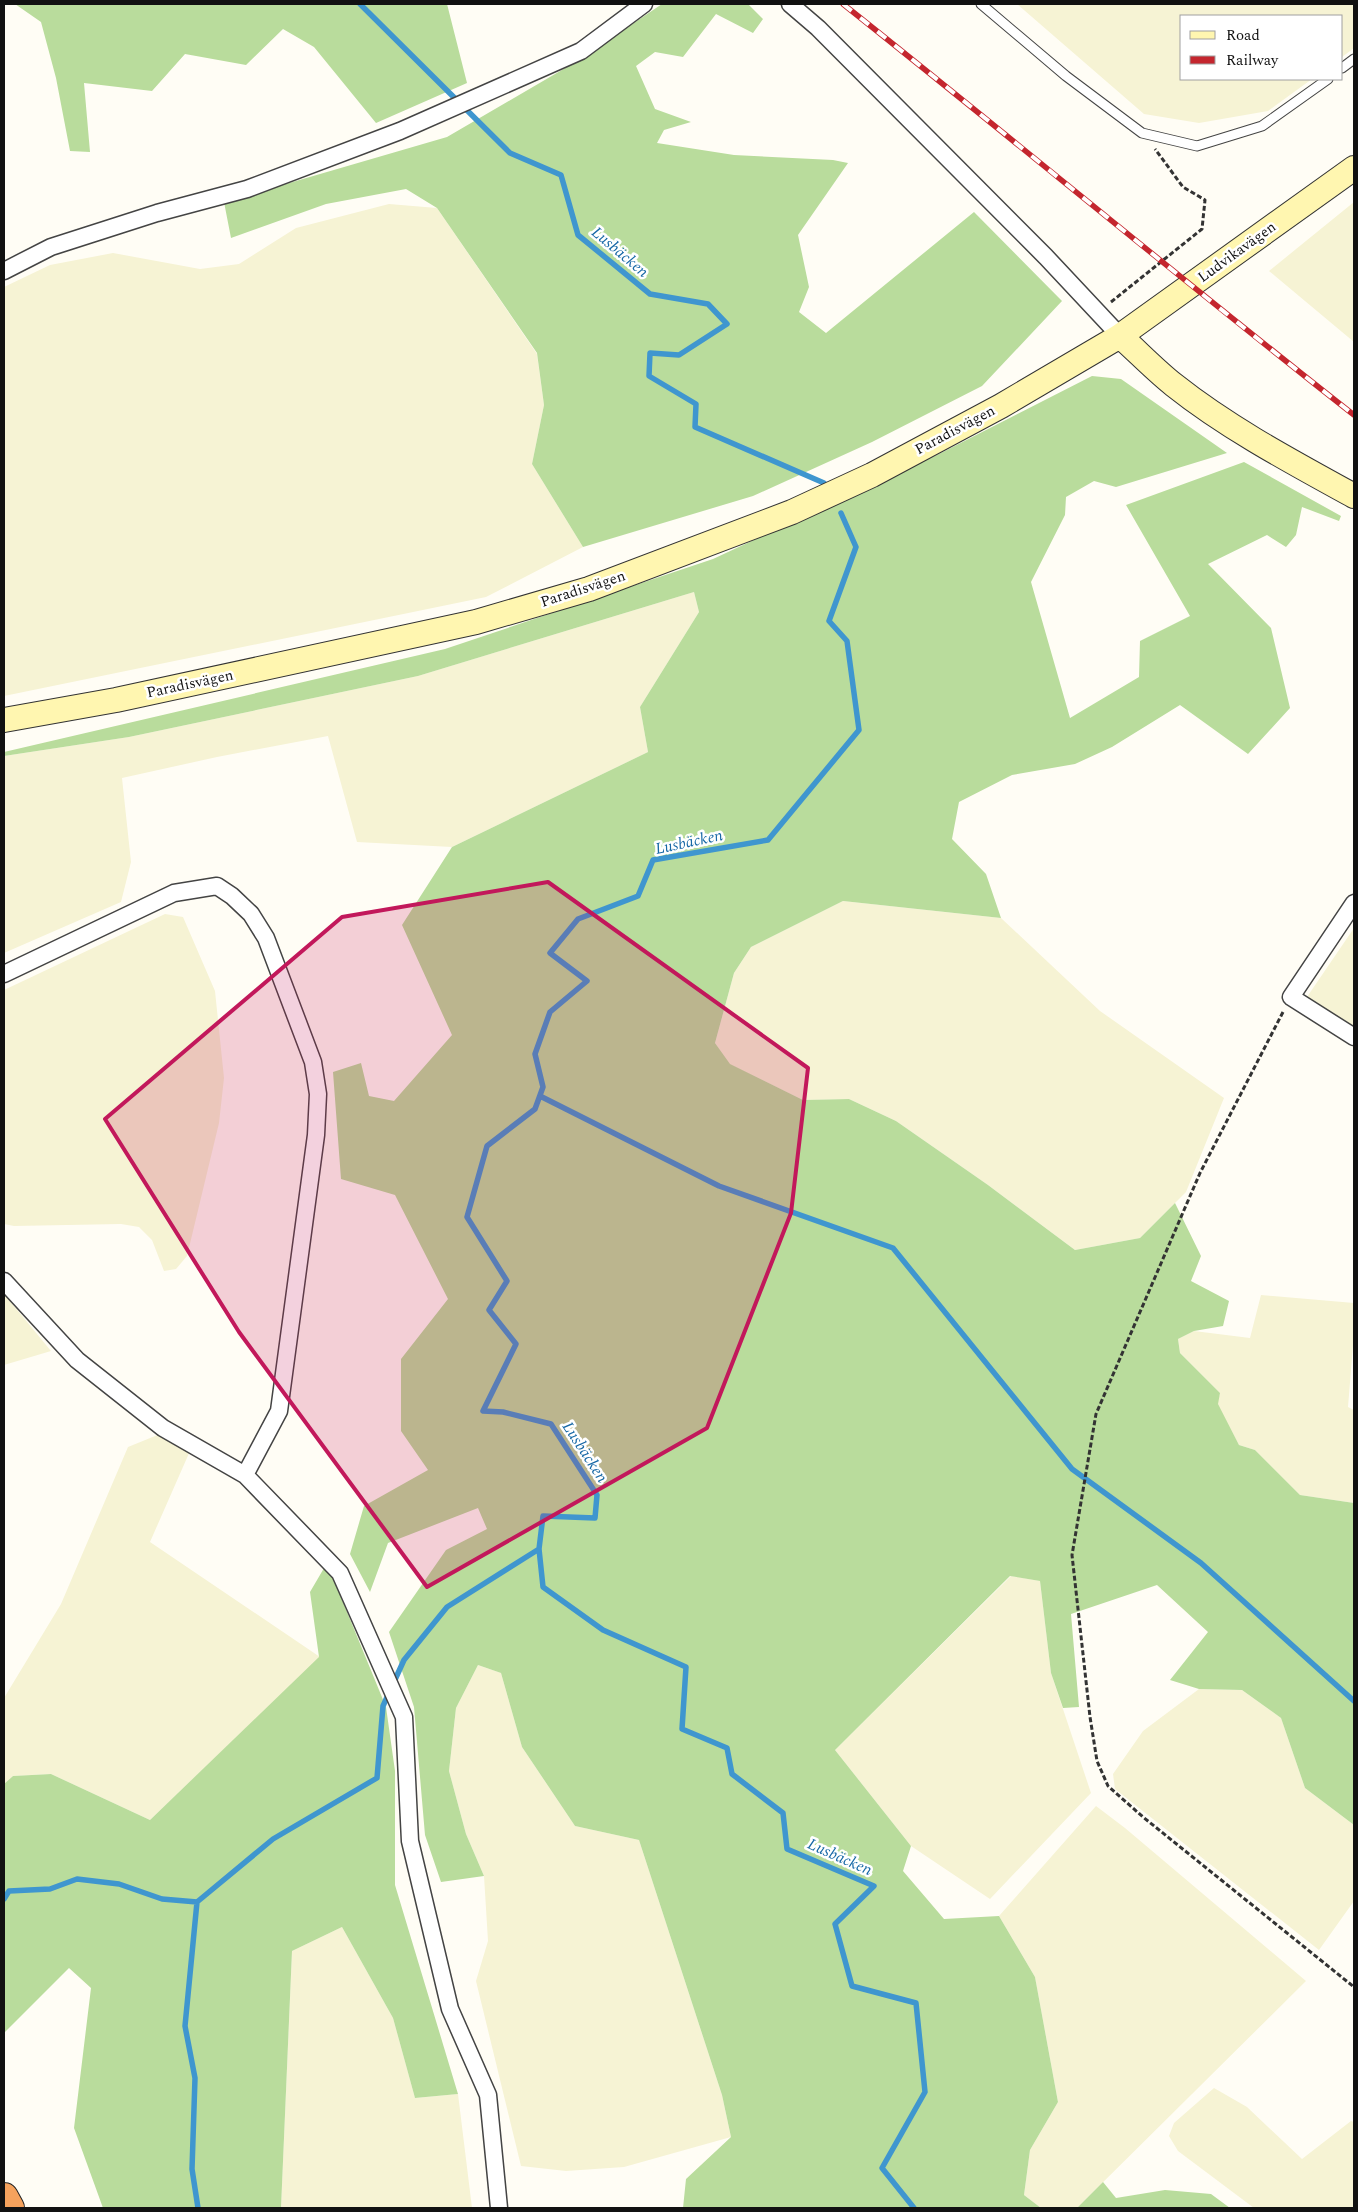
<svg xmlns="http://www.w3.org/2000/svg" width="1358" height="2212" viewBox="0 0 1358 2212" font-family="Spectral,serif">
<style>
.farmland{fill:#f6f3d4}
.forest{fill:#b9dc9c}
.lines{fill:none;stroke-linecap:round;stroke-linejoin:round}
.stream{stroke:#3f96cf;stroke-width:5.5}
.lane-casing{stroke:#444;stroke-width:11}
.street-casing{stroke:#444;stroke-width:19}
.secondary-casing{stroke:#333;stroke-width:26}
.highway-casing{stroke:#222;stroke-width:30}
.path{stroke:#333;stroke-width:3;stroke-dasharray:5 2.5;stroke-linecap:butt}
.lane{stroke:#fff;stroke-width:9}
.street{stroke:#fff;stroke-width:16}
.secondary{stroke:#fff6b0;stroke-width:24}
.highway{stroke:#f5a25d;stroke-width:28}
.rail-casing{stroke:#c4262e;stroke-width:5.5}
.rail{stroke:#fff;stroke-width:4;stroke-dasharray:11;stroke-linecap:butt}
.marked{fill:#c2185b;fill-opacity:0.2;stroke:#c2185b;stroke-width:4;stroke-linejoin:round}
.labels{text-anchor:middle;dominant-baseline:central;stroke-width:5;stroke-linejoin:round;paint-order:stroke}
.street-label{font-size:15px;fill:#111;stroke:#fff}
.water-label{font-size:16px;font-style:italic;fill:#1768a6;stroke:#fff}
</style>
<rect width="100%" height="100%" fill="#fffdf5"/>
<path class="farmland" d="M 1017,4 L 1354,4 L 1354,48 L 1342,57 L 1342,16 L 1182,16 L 1182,79 L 1312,79 L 1268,111 L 1199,123 L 1144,114 Z
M 1354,202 L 1354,342 L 1269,271 Z
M 389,204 L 437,208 L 537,354 L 544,405 L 532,464 L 583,547 L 486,597 L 4,696 L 4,287 L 50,265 L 113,253 L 200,269 L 239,264 L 296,228 Z
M 694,592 L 699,612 L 640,707 L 648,752 L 452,847 L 357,842 L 328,736 L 217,757 L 122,778 L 131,862 L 121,902 L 4,953 L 4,756 L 129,737 L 418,676 Z
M 843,901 L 1001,918 L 1100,1011 L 1224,1098 L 1186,1192 L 1140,1238 L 1075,1250 L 988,1185 L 896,1121 L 849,1099 L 803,1100 L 729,1064 L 715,1043 L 734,973 L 751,947 Z
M 165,914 L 183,917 L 215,991 L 224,1078 L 219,1123 L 187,1256 L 176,1269 L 164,1271 L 152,1240 L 139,1227 L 121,1224 L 14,1226 L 4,1224 L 4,990 Z
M 1354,928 L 1354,1028 L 1307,997 Z
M 4,1294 L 51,1351 L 4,1365 Z
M 1261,1295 L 1354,1303 L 1354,1333 L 1348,1407 L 1354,1410 L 1354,1503 L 1300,1495 L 1255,1450 L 1239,1445 L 1217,1404 L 1220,1393 L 1180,1353 L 1178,1339 L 1194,1331 L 1250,1338 Z
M 160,1434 L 190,1451 L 150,1542 L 320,1657 L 150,1820 L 51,1774 L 13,1776 L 4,1784 L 4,1698 L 61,1604 L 128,1447 Z
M 1011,1576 L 1040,1581 L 1051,1673 L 1091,1793 L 990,1899 L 911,1846 L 835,1750 Z
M 478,1665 L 501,1673 L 522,1747 L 575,1826 L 639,1840 L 722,2095 L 731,2137 L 624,2167 L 566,2171 L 521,2166 L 476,1981 L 488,1941 L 484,1876 L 466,1834 L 449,1771 L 456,1708 Z
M 1199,1689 L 1242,1690 L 1281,1718 L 1305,1788 L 1354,1825 L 1354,1901 L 1319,1950 L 1115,1789 L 1113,1774 L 1143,1731 Z
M 1096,1806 L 1125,1828 L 1306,1981 L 1077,2208 L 1041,2208 L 1024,2195 L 1030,2150 L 1058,2102 L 1035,1977 L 999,1916 Z
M 342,1927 L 393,2018 L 415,2098 L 458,2094 L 472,2208 L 281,2208 L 292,1951 Z
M 1214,2088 L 1247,2107 L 1302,2159 L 1351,2121 L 1354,2122 L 1354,2208 L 1254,2208 L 1178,2151 L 1169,2136 L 1174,2123 Z"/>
<path class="forest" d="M 15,4 L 447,4 L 467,83 L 376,123 L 314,47 L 283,29 L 246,65 L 185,54 L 152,91 L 84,83 L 90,152 L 70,151 L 56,78 L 41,22 Z
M 662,4 L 748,4 L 763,19 L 753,33 L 716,14 L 683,57 L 655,52 L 636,66 L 655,109 L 691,122 L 664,130 L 657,143 L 734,155 L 833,160 L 848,163 L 798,235 L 809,287 L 799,312 L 826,333 L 974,212 L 1062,301 L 982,386 L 872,442 L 753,496 L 583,547 L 532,464 L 544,405 L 537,353 L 437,208 L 406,189 L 326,204 L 231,238 L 224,202 L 447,137 L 579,60 Z
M 1092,376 L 1121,379 L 1227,453 L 1116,487 L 1094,481 L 1066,497 L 1065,515 L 1031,582 L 1070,718 L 1139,677 L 1140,641 L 1190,616 L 1126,505 L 1244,462 L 1341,516 L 1339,521 L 1302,507 L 1296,535 L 1286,547 L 1267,535 L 1208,564 L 1271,628 L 1290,708 L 1248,754 L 1180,705 L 1112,747 L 1075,764 L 1012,775 L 959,802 L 952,839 L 986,874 L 1001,918 L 843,901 L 751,947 L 734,973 L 715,1043 L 730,1064 L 803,1100 L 849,1099 L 896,1121 L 988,1185 L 1075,1250 L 1140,1238 L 1175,1203 L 1201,1256 L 1191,1281 L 1229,1301 L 1223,1326 L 1194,1331 L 1178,1339 L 1180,1353 L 1220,1393 L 1218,1404 L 1239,1445 L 1255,1450 L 1300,1495 L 1354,1503 L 1354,1825 L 1305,1788 L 1281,1718 L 1242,1690 L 1199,1689 L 1170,1680 L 1208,1632 L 1157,1585 L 1071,1614 L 1079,1707 L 1063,1708 L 1051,1673 L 1040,1581 L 1010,1576 L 835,1750 L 911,1846 L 903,1871 L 944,1919 L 999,1916 L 1035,1977 L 1058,2102 L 1030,2150 L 1024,2195 L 1041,2208 L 683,2208 L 686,2179 L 731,2137 L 722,2095 L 639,1840 L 575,1826 L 522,1747 L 501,1673 L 478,1665 L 456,1708 L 449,1771 L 466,1834 L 484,1876 L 441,1882 L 425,1835 L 414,1707 L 389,1632 L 446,1550 L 487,1529 L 478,1508 L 388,1543 L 370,1592 L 350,1554 L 364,1506 L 428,1470 L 401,1431 L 401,1359 L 448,1299 L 395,1195 L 341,1179 L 333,1072 L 361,1063 L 369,1096 L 394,1101 L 452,1035 L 402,925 L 452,847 L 648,752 L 640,707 L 699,612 L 694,592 L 418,676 L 129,737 L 4,756 L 4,752 L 445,649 L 713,559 L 935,456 Z
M 327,1563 L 386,1707 L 395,1771 L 395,1885 L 458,2094 L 415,2098 L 393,2018 L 342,1927 L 292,1951 L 281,2208 L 103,2208 L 74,2128 L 91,1988 L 69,1968 L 4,2033 L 4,1784 L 13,1776 L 51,1774 L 150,1820 L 319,1657 L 310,1592 Z
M 1103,2182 L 1116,2198 L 1165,2190 L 1211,2194 L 1230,2208 L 1077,2208 Z"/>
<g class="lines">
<path class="stream" d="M 360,4 L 510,153 L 561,175 L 578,235 L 650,294 L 708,304 L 727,324 L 679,355 L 650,353 L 649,376 L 696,404 L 695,427 L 824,483
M 841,513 L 856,547 L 829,621 L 847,641 L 859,730 L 768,840 L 653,860 L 638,896 L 578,919 L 550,953 L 587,981 L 550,1012 L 535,1054 L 543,1087 L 535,1109 L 487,1146 L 467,1217 L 507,1281 L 489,1310 L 516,1344 L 483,1411 L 503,1412 L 551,1424 L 597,1495 L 595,1518 L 543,1516 L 539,1549 L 543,1587 L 603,1630 L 686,1667 L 682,1729 L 727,1748 L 732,1774 L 783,1813 L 787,1849 L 874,1886 L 835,1924 L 852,1986 L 916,2003 L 925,2092 L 882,2168 L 914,2208
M 540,1096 L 719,1186 L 893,1248 L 1072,1469 L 1201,1563 L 1354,1701
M 4,1899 L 9,1891 L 50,1889 L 77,1879 L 119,1884 L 162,1899 L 197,1902
M 198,2208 L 192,2169 L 195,2078 L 185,2026 L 197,1902 L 273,1839 L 377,1778 L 383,1706 L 404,1660 L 447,1607 L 539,1549"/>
<g class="lane-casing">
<path id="lane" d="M 981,4 L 1066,76 L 1142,133 L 1197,146 L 1262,126 L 1328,79
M 1342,68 L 1354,59"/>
</g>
<g class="street-casing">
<path id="street" d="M 790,4 L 818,28 L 1046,257 L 1120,336
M 4,271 L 51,247 L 157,213 L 247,189 L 400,131 L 581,51 L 644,4
M 1354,903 L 1291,997 L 1354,1037
M 4,974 L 174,893 L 217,886 L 232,896 L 251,914 L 266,938 L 313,1062 L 318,1094 L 316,1135 L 279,1411 L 245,1475
M 4,1281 L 77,1360 L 163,1428 L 245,1475 L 340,1573 L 404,1717 L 410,1841 L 450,2009 L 488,2095 L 499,2208"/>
</g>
<g class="secondary-casing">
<path id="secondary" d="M 1120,336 C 1138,352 1155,370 1174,385 C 1228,428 1294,463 1354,496
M 4,720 L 116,700 L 476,622 L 589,589 L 792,512 L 872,475 L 1001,406 L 1120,336 L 1354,168"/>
</g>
<g class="highway-casing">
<path id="highway" d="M 4,2197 L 10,2208"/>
</g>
<path class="path" d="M 1111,302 L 1202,229 L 1205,200 L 1183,187 L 1155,149
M 1283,1012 L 1200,1173 L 1096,1414 L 1072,1555 L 1090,1717 L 1097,1761 L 1108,1786 L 1143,1817 L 1354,1987"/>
<use href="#lane" class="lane"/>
<use href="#street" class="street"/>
<use href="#secondary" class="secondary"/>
<use href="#highway" class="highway"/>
<g class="rail-casing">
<path id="rail" d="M 843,4 C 1014,140 1182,280 1354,415"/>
</g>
<use href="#rail" class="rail"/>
</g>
<path class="marked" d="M 548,882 L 808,1068 L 791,1213 L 707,1428 L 427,1587 L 239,1332 L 105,1119 L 342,917 Z"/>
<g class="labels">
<g class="street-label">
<text transform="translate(1237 252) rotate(-36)">Ludvikavägen</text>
<text transform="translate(955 430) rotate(-28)">Paradisvägen</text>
<text transform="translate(583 589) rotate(-18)">Paradisvägen</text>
<text transform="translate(190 684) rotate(-12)">Paradisvägen</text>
</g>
<g class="water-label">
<text transform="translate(620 252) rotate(40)">Lusbäcken</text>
<text transform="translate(689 842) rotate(-12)">Lusbäcken</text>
<text transform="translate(585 1452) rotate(57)">Lusbäcken</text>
<text transform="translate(840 1857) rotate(24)">Lusbäcken</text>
</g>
</g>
<rect width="1358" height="2212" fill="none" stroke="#111111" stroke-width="10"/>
<rect x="1180" y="15" width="162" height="65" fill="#ffffff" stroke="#a0a0a0"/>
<rect x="1190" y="31" width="25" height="8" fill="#fff6b0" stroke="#a0a0a0"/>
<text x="1226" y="40" font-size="15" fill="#111111">Road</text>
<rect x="1190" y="56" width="25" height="8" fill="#c4262e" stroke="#a0a0a0"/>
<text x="1226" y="65" font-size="15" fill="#111111">Railway</text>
</svg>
